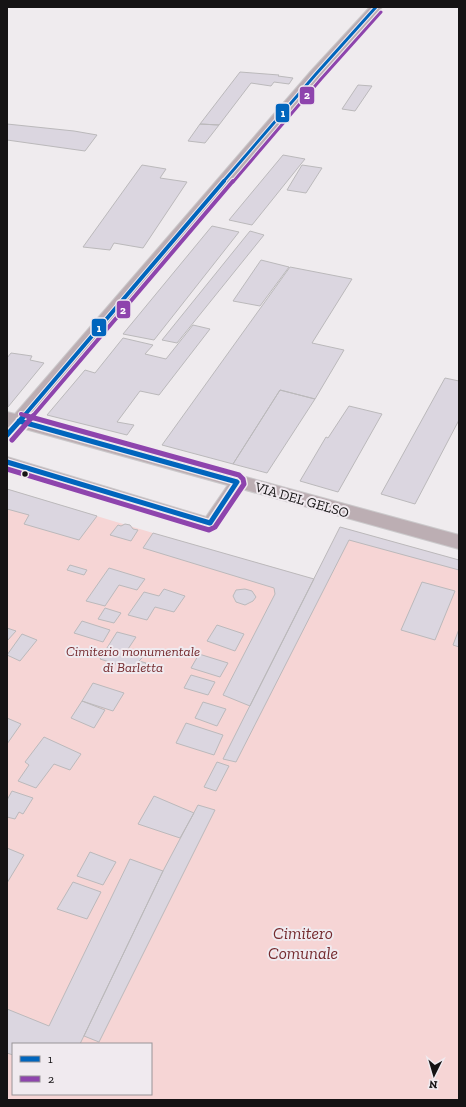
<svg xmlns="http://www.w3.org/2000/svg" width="466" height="1107" viewBox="0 0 466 1107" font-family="'Zilla Slab',serif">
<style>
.green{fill:#f6d5d5;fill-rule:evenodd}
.building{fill:#dbd6e0;stroke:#bbb9bb}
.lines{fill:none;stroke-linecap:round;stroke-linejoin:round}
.lane-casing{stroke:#cbc9cb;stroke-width:2}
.street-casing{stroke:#cbc9cb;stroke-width:2}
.lane{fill:#bcaeb3;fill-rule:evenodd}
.street{fill:#bcaeb3;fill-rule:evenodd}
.bus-1-far2-casing{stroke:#f0eaef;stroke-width:5}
.bus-1-far1-casing{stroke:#f0eaef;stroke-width:6}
.bus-1-casing{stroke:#f0eaef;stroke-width:8}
.bus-2-far2-casing{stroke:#f0eaef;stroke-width:5}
.bus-2-far1-casing{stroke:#f0eaef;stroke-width:6}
.bus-2-casing{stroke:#f0eaef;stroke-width:8}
.bus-1-far2{stroke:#0065bd;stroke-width:3}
.bus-1-far1{stroke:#0065bd;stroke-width:4}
.bus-1{stroke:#0065bd;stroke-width:5}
.bus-2-far2{stroke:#8e44ad;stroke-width:3}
.bus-2-far1{stroke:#8e44ad;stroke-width:4}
.bus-2{stroke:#8e44ad;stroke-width:5}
.bus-dot{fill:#151314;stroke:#f0eaef;stroke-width:1.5}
.labels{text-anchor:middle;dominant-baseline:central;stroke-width:4;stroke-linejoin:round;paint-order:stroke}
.street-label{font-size:14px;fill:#151314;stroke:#f0eaef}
.park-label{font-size:14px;font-style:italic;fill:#742a2e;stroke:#f0eaef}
.near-park-label{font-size:17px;font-style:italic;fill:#742a2e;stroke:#f0eaef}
.line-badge{stroke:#f0eaef;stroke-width:1.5}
.badge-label{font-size:11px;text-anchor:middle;font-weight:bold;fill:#fff}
</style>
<rect width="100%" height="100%" fill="#efebee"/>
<path class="green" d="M 7,489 L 153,533 L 314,579 L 340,527 L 459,560 L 459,1100 L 7,1100 ZM 13,1044 L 151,1044 L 151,1094 L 13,1094 Z"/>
<path class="building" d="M 240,72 L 279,75 L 278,76 L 293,78 L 289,84 L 274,82 L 271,86 L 251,83 L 219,125 L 200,124 Z
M 358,85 L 372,86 L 355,111 L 342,109 Z
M 7,124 L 74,131 L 97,135 L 85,151 L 7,140 Z
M 200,124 L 219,125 L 205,143 L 188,141 Z
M 283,155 L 305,159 L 252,225 L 229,220 Z
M 142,165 L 166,169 L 160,178 L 187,182 L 143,248 L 114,243 L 110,250 L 83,247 Z
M 302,165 L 322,168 L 306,193 L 287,190 Z
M 212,226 L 239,232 L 154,340 L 123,334 Z
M 250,231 L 264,235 L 177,343 L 162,340 Z
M 261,260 L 289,267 L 260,306 L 233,301 Z
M 290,267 L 352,279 L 312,343 L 344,350 L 315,399 L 280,390 L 233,464 L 162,445 Z
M 193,325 L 210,329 L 159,395 L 140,391 L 117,422 L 134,425 L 127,435 L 47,415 L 85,370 L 95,373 L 123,338 L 153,345 L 145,354 L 166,359 Z
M 11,353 L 32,356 L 30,360 L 44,363 L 8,407 L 7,358 Z
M 445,378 L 459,381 L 459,420 L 415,504 L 381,494 Z
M 280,390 L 315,399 L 267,473 L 233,464 Z
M 349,406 L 382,414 L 338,492 L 300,481 L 326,437 L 328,438 Z
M 7,489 L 97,516 L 79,540 L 24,524 L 29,515 L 7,509 Z
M 125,524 L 130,525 L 133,529 L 138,530 L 131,541 L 110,535 L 118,525 L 121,526 Z
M 340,527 L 459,560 L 459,570 L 349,540 L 236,762 L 223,759 Z
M 153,533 L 314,579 L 250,706 L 223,695 L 275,594 L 274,588 L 143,548 Z
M 70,565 L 87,570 L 84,575 L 67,570 Z
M 109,568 L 145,579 L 137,590 L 119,585 L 105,606 L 86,601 Z
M 422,582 L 455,591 L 435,640 L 401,630 Z
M 164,589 L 185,596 L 174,612 L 155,607 L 147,620 L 128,615 L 144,592 L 159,596 Z
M 245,589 L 252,591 L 256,597 L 253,601 L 245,605 L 236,602 L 233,596 L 236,590 Z
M 105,608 L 121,613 L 114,623 L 98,619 Z
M 82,621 L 110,630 L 103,642 L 74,633 Z
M 217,625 L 244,634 L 235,651 L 207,641 Z
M 7,628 L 16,631 L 7,641 Z
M 459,629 L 459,647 L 453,645 Z
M 117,632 L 136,637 L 126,652 L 143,657 L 139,661 L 146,663 L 141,672 L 100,659 Z
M 22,634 L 37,640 L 20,661 L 7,655 Z
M 199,654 L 228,663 L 220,677 L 191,668 Z
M 191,675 L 215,682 L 208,695 L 184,688 Z
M 93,683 L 124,693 L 113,711 L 82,701 Z
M 82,701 L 105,710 L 94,728 L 71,718 Z
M 203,702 L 226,709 L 217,726 L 195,718 Z
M 7,718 L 21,724 L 7,744 Z
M 186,723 L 223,735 L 214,755 L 176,743 Z
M 44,737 L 81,754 L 70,770 L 54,764 L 36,788 L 18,781 L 29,765 L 25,762 Z
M 217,762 L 229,766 L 216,791 L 204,787 Z
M 12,791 L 33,798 L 23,814 L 19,812 L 15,819 L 7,817 L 7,800 Z
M 154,796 L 194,813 L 180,838 L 138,824 Z
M 198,805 L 215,810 L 99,1042 L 84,1036 L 163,871 Z
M 7,848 L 24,855 L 7,883 Z
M 90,852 L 116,862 L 103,885 L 77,876 Z
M 130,859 L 163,871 L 80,1044 L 13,1044 L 13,1055 L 7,1053 L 7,1009 L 49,1026 Z
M 73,882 L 101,892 L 87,919 L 57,909 Z"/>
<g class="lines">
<g class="lane-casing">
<path id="lane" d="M 19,417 L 24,418 L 26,421 L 12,438 L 7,440 L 7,426 L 14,418 Z
M 7,457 L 206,517 L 232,479 L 237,477 L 242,479 L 245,482 L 216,527 L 210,528 L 7,467 Z"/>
</g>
<g class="street-casing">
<path id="street" d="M 370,7 L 382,7 L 321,77 L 32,419 L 459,535 L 459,549 L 7,424 L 7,412 L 15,414 L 311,71 Z"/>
</g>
<use href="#lane" class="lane"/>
<use href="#street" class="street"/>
<g class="bus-1-far2-casing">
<path id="bus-1-far2" d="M 223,182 L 316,74 L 376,7"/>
</g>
<g class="bus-1-far1-casing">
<path id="bus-1-far1" d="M 23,417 L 224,181"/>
</g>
<g class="bus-1-casing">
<path id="bus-1" d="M 7,435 L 24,416
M 7,462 L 210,523 L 237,482 L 19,421"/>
</g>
<g class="bus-2-far2-casing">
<path id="bus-2-far2" d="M 233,182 L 321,79 L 381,12"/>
</g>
<g class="bus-2-far1-casing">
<path id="bus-2-far1" d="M 21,414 L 30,417
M 32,417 L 233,181"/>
</g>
<g class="bus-2-casing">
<path id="bus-2" d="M 12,440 L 33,416
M 7,469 L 209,530 L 215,527 L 244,484 L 243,479 L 239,475 L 27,416"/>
</g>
<use href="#bus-1-far2" class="bus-1-far2"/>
<use href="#bus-1-far1" class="bus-1-far1"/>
<use href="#bus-1" class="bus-1"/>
<use href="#bus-2-far2" class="bus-2-far2"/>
<use href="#bus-2-far1" class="bus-2-far1"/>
<use href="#bus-2" class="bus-2"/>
</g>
<circle class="bus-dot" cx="25" cy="474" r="3.5"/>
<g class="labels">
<g class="street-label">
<text transform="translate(302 500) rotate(16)">VIA DEL GELSO</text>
</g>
<g class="park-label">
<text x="133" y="651">Cimiterio monumentale<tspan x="133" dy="16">di Barletta</tspan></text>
</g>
<g class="near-park-label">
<text x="303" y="933">Cimitero<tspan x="303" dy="20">Comunale</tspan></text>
</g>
</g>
<g class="line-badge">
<rect x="299" y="86" width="16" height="19" rx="4" fill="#8e44ad"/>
<rect x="275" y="103" width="15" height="20" rx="4" fill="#0065bd"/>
<rect x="116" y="300" width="15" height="19" rx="4" fill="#8e44ad"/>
<rect x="91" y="318" width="16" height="19" rx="4" fill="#0065bd"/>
</g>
<g class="badge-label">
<text x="307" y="99">2</text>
<text x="283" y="117">1</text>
<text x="123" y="314">2</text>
<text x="99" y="332">1</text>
</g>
<rect width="466" height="1107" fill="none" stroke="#151314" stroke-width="16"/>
<rect x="12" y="1043" width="140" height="52" fill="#f0eaef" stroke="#989497"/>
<rect x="20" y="1056" width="20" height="6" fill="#0065bd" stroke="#989497"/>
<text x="48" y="1063" font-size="12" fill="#151314">1</text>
<rect x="20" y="1076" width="20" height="6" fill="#8e44ad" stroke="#989497"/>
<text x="48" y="1083" font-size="12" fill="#151314">2</text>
<g transform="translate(434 1075) rotate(185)" stroke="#f0eaef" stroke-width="3" paint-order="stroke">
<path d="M0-3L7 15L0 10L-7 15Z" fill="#151314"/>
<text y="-6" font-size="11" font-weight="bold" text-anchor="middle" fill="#151314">N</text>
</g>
</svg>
